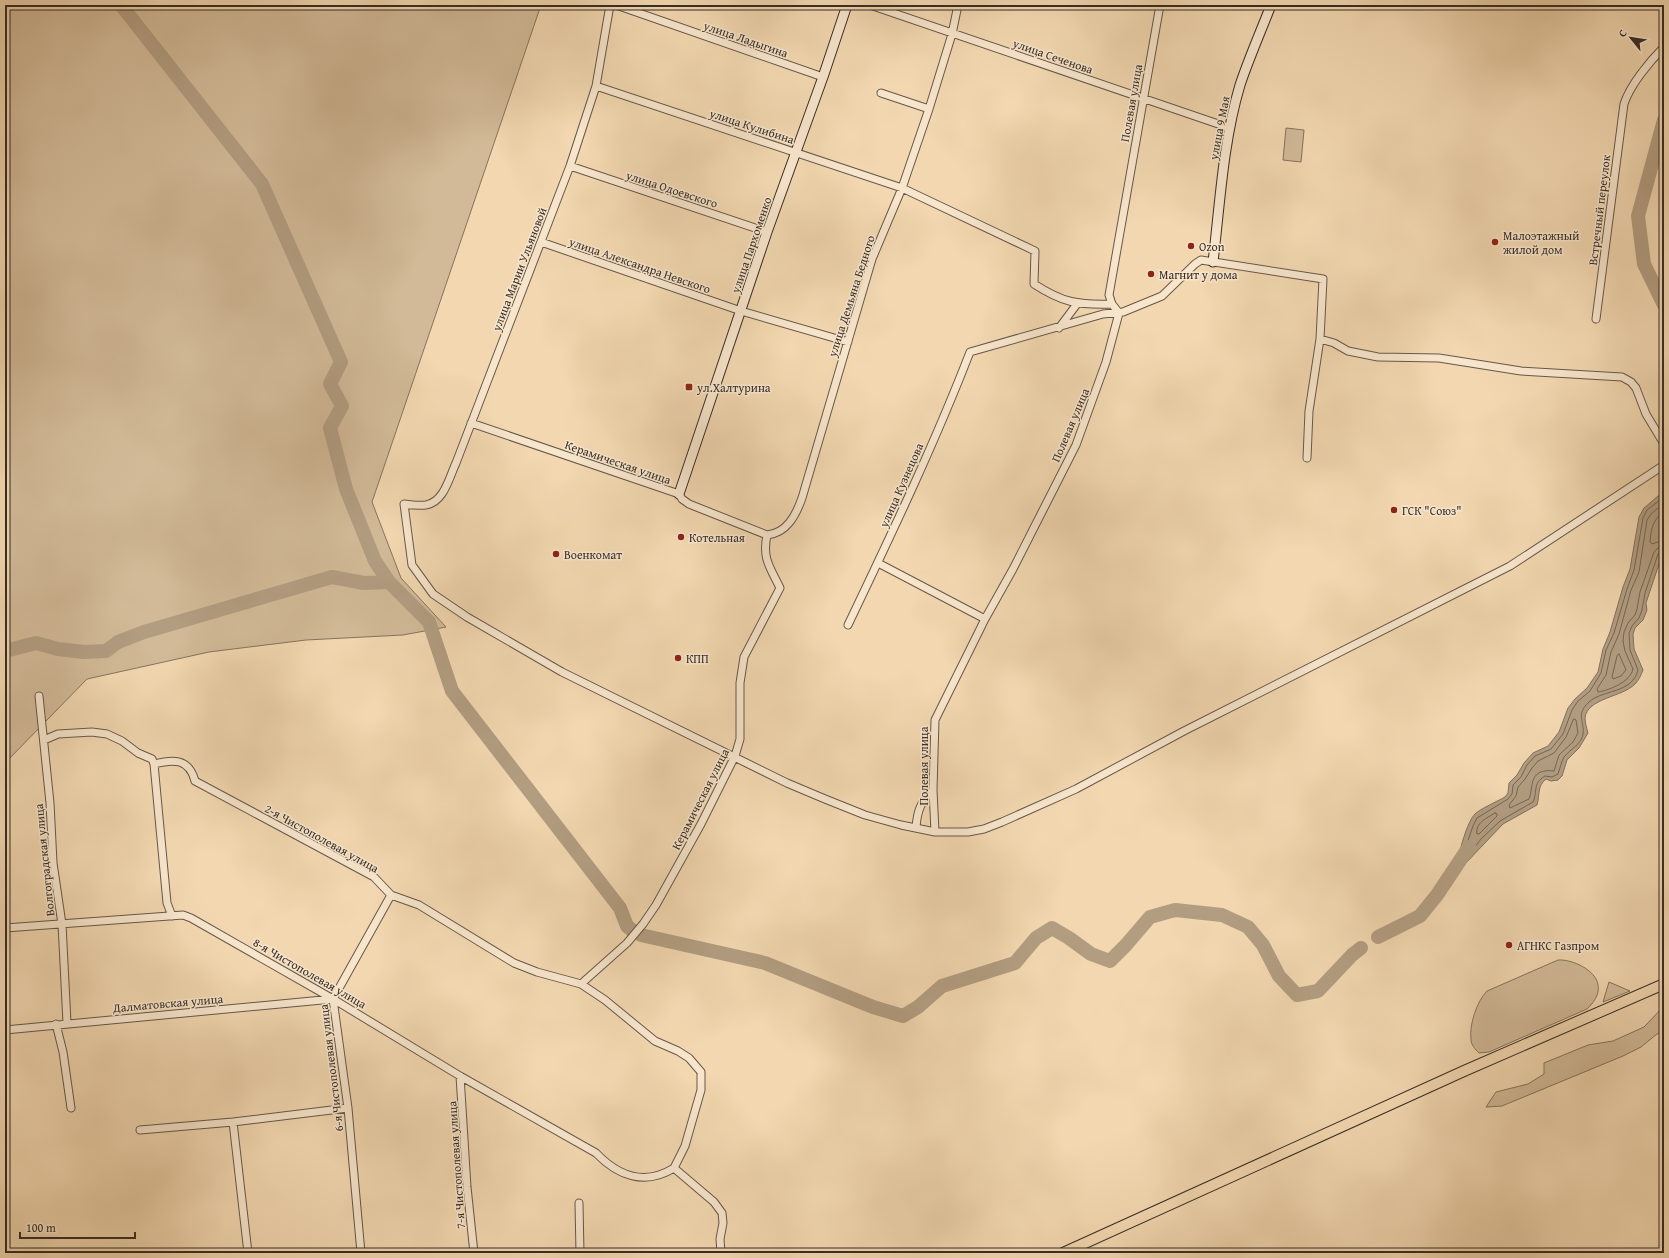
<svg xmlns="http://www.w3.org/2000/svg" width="1669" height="1258" viewBox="0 0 1669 1258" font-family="'Gentium Book Plus',serif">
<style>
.green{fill:#d2ba98;stroke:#84745e}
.water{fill:#b29d81;stroke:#81705c}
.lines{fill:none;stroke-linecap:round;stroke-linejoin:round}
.shore{stroke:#746553;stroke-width:1}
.river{stroke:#b29d81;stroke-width:14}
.street-casing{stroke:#665848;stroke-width:9}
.secondary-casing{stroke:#372d25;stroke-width:11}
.primary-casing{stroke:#372d25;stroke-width:12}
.street{stroke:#f7e5cc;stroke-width:7}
.secondary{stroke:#f7e5cc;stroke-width:9}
.primary{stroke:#f2d7b0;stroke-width:10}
.poi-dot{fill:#8f2418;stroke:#f7e5cc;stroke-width:1.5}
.labels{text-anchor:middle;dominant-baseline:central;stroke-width:3;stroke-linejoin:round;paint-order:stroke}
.street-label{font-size:12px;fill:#372d25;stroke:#f7e5cc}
.poi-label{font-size:12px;fill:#372d25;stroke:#f7e5cc;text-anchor:start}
</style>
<rect width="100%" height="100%" fill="#f2d7b0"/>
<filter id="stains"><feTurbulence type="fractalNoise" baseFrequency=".005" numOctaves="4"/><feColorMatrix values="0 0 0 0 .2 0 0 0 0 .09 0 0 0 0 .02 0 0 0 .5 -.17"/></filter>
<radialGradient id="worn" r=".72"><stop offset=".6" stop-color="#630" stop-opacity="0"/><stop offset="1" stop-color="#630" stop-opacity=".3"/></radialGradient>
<path class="green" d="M 5,5 L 541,5 L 372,502 L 401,578 L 446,627 L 403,635 L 306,640 L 209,652 L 87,679 L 5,763 Z
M 1286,128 L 1304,130 L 1301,162 L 1283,160 Z
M 1558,960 C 1572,959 1596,970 1598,985 C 1600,995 1593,1003 1587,1009 L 1489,1052 L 1479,1053 C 1475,1049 1471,1045 1471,1039 C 1469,1025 1477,1001 1487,991 Z
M 1609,982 L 1630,991 L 1603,1002 Z
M 1664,1006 L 1664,1033 L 1657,1034 L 1641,1047 L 1623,1056 L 1502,1106 L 1486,1107 L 1496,1092 L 1528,1084 L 1544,1074 L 1544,1063 L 1588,1045 L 1613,1041 L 1644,1027 Z"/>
<path class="water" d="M 1664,491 L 1664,549 L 1646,603 L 1647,610 L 1643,620 L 1635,628 L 1633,634 L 1634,649 L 1643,670 C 1641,675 1639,680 1635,684 C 1623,697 1587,698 1585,718 C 1585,723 1587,729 1588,733 L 1579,748 L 1567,760 L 1562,776 L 1558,780 L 1551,781 L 1546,779 C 1537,786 1540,795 1537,805 L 1503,824 L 1464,865 L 1459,864 C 1457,855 1468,820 1475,814 C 1480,809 1498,801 1505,797 L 1508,793 L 1509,783 L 1517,775 L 1524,763 L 1533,753 L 1548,746 L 1559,732 L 1568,708 L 1575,699 L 1587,688 L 1598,672 L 1603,649 L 1610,632 L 1623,587 L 1630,569 L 1639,517 L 1644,508 Z"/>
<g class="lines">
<path class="shore" d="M 1664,497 L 1647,510 L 1643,518 L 1634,570 L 1627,589 L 1614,633 L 1606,650 L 1601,673 L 1590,691 L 1578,701 L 1572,710 L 1563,734 L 1551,749 L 1535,756 L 1527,765 L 1521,777 L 1513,785 L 1512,794 L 1508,799 L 1477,818 L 1473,826 L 1463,855 L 1464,857 L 1467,857 L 1481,839 L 1500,821 L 1533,802 C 1538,791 1532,784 1545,776 L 1552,777 L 1558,774 C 1560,769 1561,762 1564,757 C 1570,749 1582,744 1583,734 C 1585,721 1575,715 1589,702 C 1603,689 1632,694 1638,670 L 1630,650 L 1629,633 L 1632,626 L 1639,618 L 1642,610 L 1645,593 L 1658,554 L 1664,551
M 1664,503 L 1651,514 L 1647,520 L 1639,572 L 1631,590 L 1619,634 L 1611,652 L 1606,675 L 1597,689 L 1598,692 C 1610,690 1630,682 1633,669 L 1625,651 L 1623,641 L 1624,632 L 1628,623 L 1635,615 L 1637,609 L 1640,592 L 1654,552 L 1658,548 L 1664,546
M 1664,511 C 1653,520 1651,528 1650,542 L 1652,544 L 1664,540
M 1619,654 L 1626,670 L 1621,676 L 1613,679 L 1612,677 L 1617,656 Z
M 1574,719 L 1576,720 L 1578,733 L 1573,742 L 1559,755 L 1554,771 C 1551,771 1548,770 1545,771 C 1529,773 1533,790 1529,799 L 1510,808 L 1509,805 L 1516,796 L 1518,787 L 1525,779 L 1532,768 L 1538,761 L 1554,753 L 1566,737 Z
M 1495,813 L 1497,814 L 1497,816 L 1479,834 L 1477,834 C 1475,823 1487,818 1495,813 Z"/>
<path class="river" d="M 121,5 L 262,184 L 341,362 L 330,384 L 342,406 L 330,428 L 346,489 L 375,561 L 389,582 L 429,622 L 452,691 L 620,908 L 627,926 L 633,931
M 1664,120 L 1638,216 L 1644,264 L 1664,305
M 5,651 L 36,643 L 58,649 L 84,652 L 106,651 L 118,642 L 144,632 L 332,577 L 364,583 L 389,582
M 641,935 L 765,963 L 873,1007 L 903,1016 L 918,1007 L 942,986 L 1015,963 L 1036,938 L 1052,928 L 1069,938 L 1091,954 L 1110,961 L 1126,945 L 1150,917 L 1175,910 L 1222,915 L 1248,927 L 1263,945 L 1279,976 L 1297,995 L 1318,991 L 1352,955 L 1361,948
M 1378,937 L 1420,916 L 1437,895 L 1469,847"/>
<g class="street-casing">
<path id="street" d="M 610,5 L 596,86 L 570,166 L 456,463 C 449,478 444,502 426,505 C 419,506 411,505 404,504 L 412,565 L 433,594 L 467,617 L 562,672 L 787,783 L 825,799 L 865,815 L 901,825 L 935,832 L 968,832 L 984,829 L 1002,822 L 1076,789 L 1184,731 L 1510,566 L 1664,465
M 616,5 L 823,77
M 870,5 L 1230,128
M 596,86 L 902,188 L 1035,251 L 1034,284 C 1063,303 1078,305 1112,304
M 881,93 L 929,109
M 570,166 L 767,232
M 541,242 L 741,311 L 848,342
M 1596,319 L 1624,104 C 1630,85 1650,61 1664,47
M 1059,328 L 1077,304
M 1320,339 L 1334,343 L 1348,351 L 1378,357 L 1439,358 L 1521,371 L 1622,377 L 1631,382 L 1636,388 L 1646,414 L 1664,444
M 471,423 L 679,494 L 682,499 L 689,504 L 767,535 C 762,559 770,567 780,588 L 744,657 L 740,683 L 740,739 L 735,756 L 701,824 L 656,905 L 643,924 L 627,943 L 581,984
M 767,535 C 787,533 796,515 802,498 L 872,259 L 902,188 L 929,109 L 952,34 L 958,5
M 878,563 L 985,619
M 848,625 C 891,535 934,445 970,352 L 1103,314 L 1123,312 L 1162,296 L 1195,264 L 1201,260 L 1323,279 L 1320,339 L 1309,411 L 1307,458
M 39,696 L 50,803 L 53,863 L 62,924 L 67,1023
M 44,740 L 58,734 L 92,732 L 107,734 L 122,741 L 138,753 L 152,759 L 154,764 L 167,903 L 172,916
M 154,764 C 173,759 189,758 195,781 L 374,877 L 391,895 L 419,905 L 514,963 L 537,972 L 581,984 L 605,1000 L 655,1041 L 678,1051 L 689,1058 L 701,1072 L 701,1090 L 685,1146 L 674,1168
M 916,828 C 917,811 921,801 933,790
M 935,832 L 933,790 L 935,720 L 985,619 L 1013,569 L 1076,445 L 1106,362 L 1119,313 L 1112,304 L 1109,295 L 1160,5
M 5,928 L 183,915 L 191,918 L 333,999 L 460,1076 L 596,1153 C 618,1176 645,1186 674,1168
M 56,1024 L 63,1052 L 71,1108
M 5,1030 L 333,999
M 460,1076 L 467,1187 L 474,1253
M 233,1122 L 248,1253
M 140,1130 L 233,1122 L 348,1108
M 674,1168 L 714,1202 L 722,1213 L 723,1223 L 720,1239 L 721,1253
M 579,1203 L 580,1253
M 361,1253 L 348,1108 L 333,999 L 391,895"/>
</g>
<g class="secondary-casing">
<path id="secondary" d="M 1213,262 C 1220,203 1223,142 1240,85 C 1249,58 1261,31 1271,5
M 679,494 L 767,232 L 823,77 L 847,5"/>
</g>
<g class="primary-casing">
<path id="primary" d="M 1063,1253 L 1464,1071 L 1664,984"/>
</g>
<use href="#street" class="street"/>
<use href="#secondary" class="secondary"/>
<use href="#primary" class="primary"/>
</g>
<g class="poi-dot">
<circle cx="1495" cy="242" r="4"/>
<circle cx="1191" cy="246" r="4"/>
<circle cx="1151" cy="274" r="4"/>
<rect x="685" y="383" width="8" height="8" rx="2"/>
<circle cx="1394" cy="510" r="4"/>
<circle cx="681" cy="537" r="4"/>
<circle cx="556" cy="554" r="4"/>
<circle cx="678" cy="658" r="4"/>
<circle cx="1509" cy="945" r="4"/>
</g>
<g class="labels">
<g class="street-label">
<text transform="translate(746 39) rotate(19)">улица Ладыгина</text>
<text transform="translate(1053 56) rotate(19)">улица Сеченова</text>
<text transform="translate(1131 103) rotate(-80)">Полевая улица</text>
<text transform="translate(752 126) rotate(18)">улица Кулибина</text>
<text transform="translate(1219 128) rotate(-79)">улица 9 Мая</text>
<text transform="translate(672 189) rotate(18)">улица Одоевского</text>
<text transform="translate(1599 210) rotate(-83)">Встречный переулок</text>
<text transform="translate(751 245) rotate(-71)">улица Пархоменко</text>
<text transform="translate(640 265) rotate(19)">улица Александра Невского</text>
<text transform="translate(519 269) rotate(-69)">улица Марии Ульяновой</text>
<text transform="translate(851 296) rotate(-72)">улица Демьяна Бедного</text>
<text transform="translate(1070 425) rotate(-67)">Полевая улица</text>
<text transform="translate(618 462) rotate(19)">Керамическая улица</text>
<text transform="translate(901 485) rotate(-66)">улица Кузнецова</text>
<text transform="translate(923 766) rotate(-90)">Полевая улица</text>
<text transform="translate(700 799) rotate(-63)">Керамическая улица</text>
<text transform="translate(322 838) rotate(29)">2-я Чистополевая улица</text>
<text transform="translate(44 860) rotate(-96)">Волгоградская улица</text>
<text transform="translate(310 973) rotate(30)">8-я Чистополевая улица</text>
<text transform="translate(168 1003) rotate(-5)">Далматовская улица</text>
<text transform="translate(331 1068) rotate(-97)">6-я Чистополевая улица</text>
<text transform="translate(456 1165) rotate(-94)">7-я Чистополевая улица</text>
</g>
<g class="poi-label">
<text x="1503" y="235">Малоэтажный<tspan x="1503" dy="14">жилой дом</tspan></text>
<text x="1199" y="246">Ozon</text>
<text x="1159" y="274">Магнит у дома</text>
<text x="697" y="387">ул.Халтурина</text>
<text x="1402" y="510">ГСК "Союз"</text>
<text x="689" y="537">Котельная</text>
<text x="564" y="554">Военкомат</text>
<text x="686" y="658">КПП</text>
<text x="1517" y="945">АГНКС Газпром</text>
</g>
</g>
<rect width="1669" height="1258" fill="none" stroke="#f2d7b0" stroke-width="20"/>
<rect x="6" y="6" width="1657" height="1246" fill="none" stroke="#372d25" stroke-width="2"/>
<rect x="10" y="10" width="1649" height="1238" fill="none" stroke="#372d25"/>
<g transform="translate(1631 38) rotate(300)" stroke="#f7e5cc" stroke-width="3" paint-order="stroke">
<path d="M0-3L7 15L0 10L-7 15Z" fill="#372d25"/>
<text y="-6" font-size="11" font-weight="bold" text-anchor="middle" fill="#372d25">С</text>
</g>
<path d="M20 1232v6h115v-6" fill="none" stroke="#372d25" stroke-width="2"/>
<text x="26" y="1232" font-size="12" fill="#372d25" stroke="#f7e5cc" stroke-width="3" paint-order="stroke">100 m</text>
<rect width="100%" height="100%" filter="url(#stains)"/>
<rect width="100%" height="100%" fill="url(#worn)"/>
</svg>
